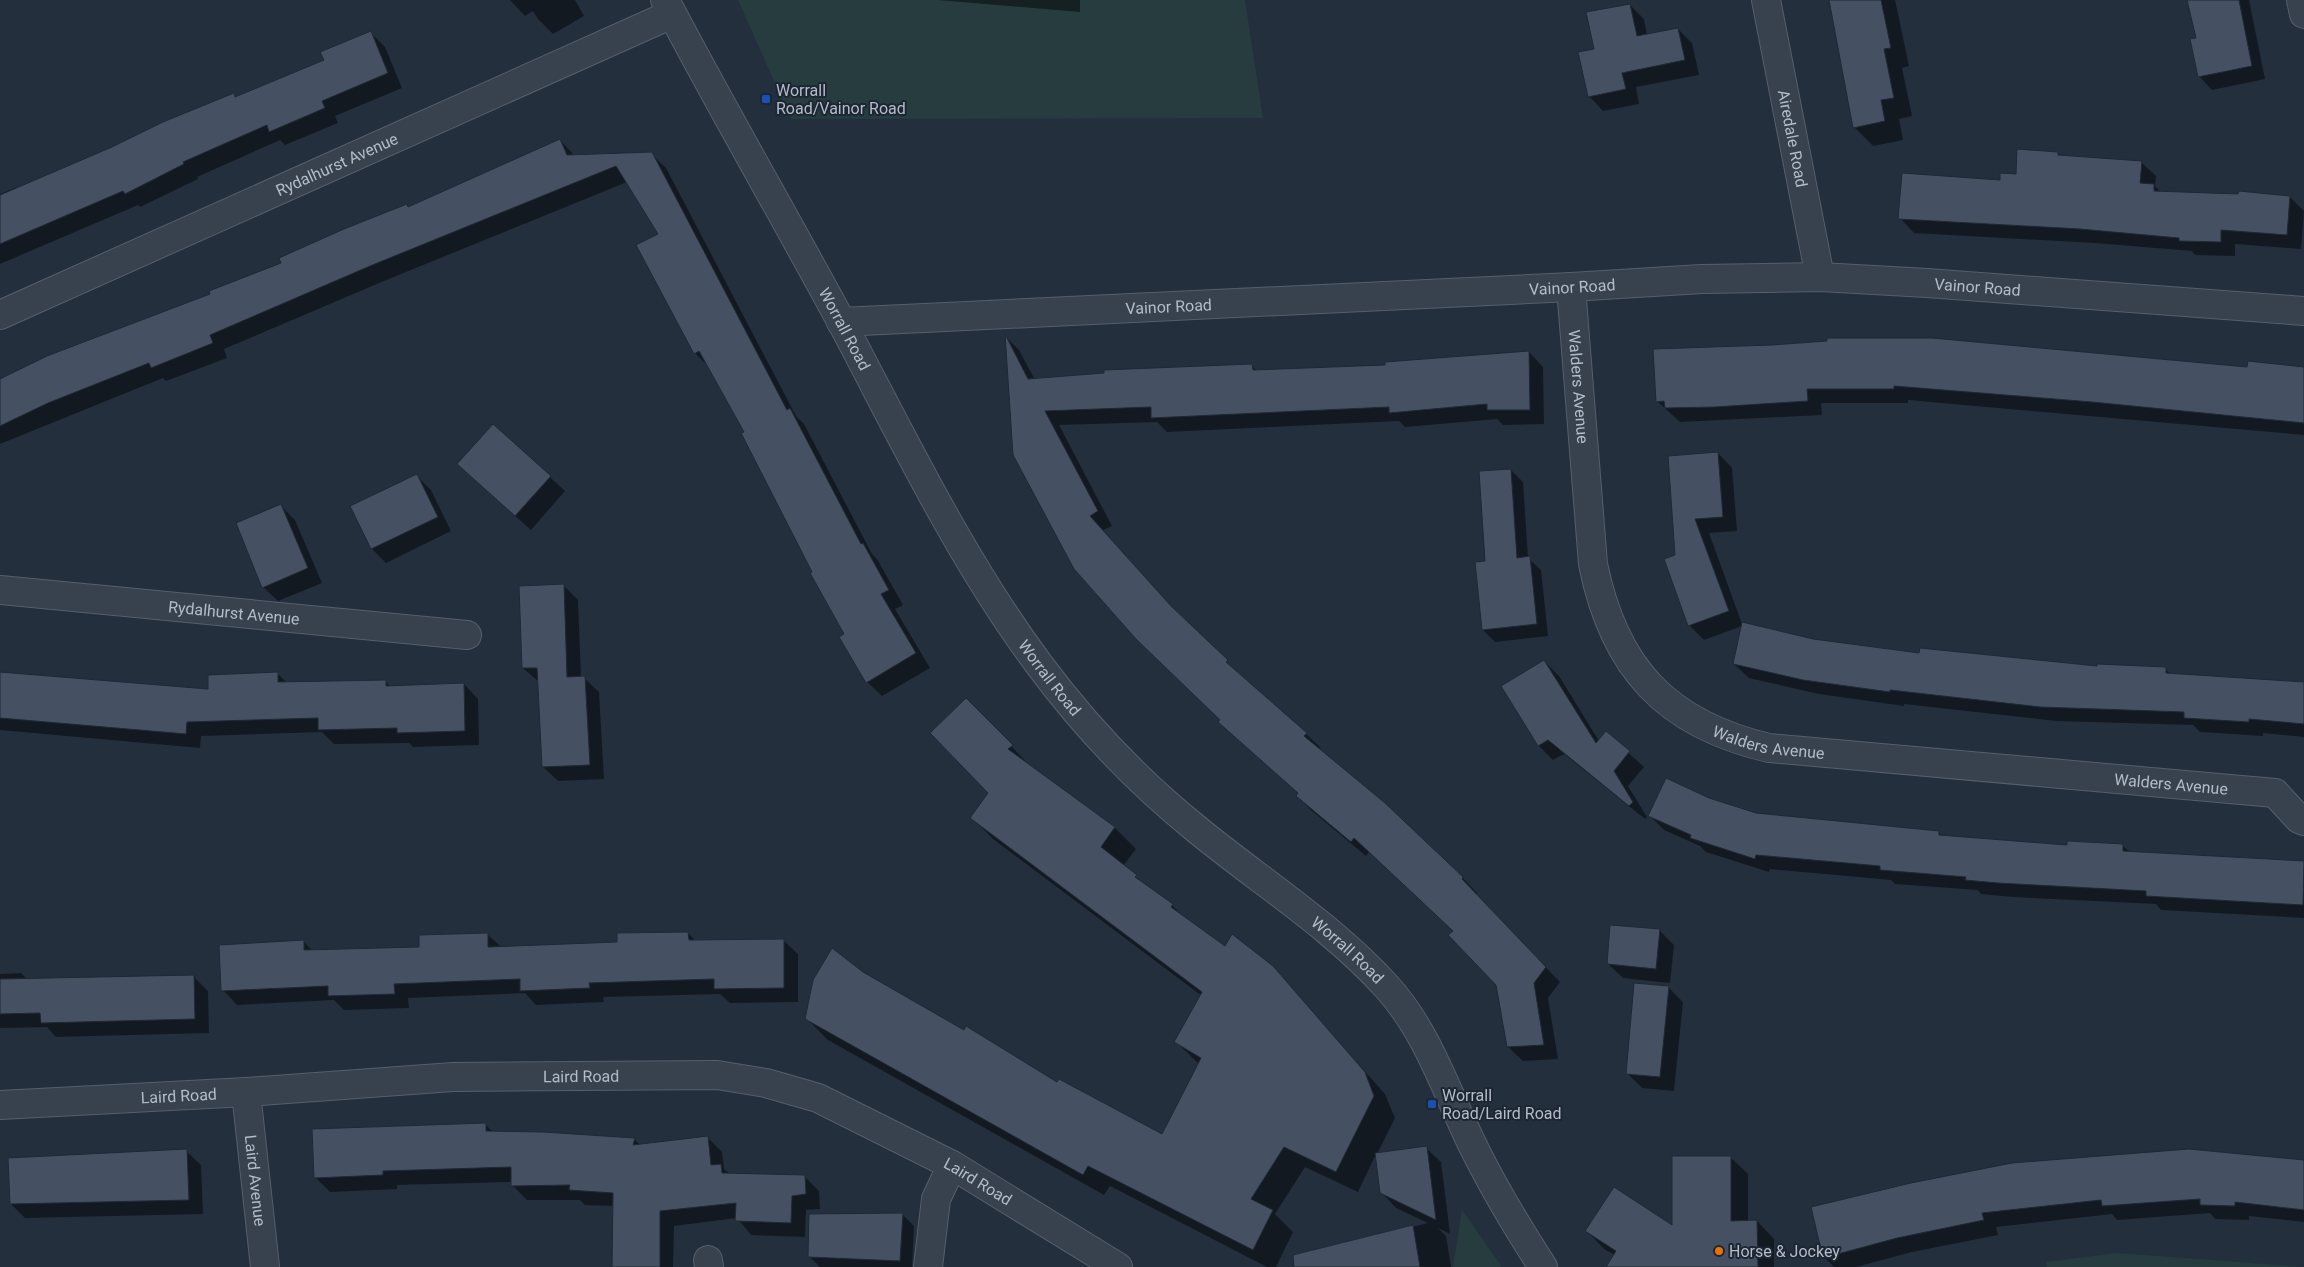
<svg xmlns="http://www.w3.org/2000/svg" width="2304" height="1267" viewBox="0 0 2304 1267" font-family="Roboto,sans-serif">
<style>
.green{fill:#263c3f}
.shadow{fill:#0007}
.building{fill:#455162;stroke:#1f2835}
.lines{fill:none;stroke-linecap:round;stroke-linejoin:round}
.minor-casing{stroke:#565f6c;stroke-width:30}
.tertiary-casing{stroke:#565f6c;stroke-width:30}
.minor{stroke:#38414e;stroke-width:28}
.tertiary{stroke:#38414e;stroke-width:28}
.transit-dot{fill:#1a4fb4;stroke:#1d2633;stroke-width:2}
.food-dot{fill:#e8710a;stroke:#1d2633;stroke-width:2}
.labels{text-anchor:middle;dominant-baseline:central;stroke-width:4;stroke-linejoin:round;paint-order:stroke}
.poi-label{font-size:16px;fill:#b4bcc9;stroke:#1d2633;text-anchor:start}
.street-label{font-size:16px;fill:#b4bcc9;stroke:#1d2633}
</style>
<rect width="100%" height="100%" fill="#242f3e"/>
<path class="green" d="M 738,0 L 1245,0 L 1263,118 L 791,119 Z
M 1462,1210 L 1502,1267 L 1453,1267 Z
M 2117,1253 L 2304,1267 L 2047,1267 L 2046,1262 Z"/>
<path class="shadow" d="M 510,0 L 575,0 L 584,16 L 553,34 L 538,19 L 533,11 L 525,16 Z
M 938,0 L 1080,0 L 1080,12 Z
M 1831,0 L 1895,0 L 1909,66 L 1902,68 L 1912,116 L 1899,119 L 1903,140 L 1873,146 L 1854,127 Z
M 2188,0 L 2249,0 L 2265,79 L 2212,90 L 2199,76 L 2197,39 Z
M 1630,5 L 1644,19 L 1647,35 L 1678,29 L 1692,43 L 1699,75 L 1636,87 L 1639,104 L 1603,111 L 1589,96 L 1595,50 Z
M 370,32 L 385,47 L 402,88 L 335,116 L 338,123 L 285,145 L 280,140 L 197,177 L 198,179 L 140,207 L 138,205 L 0,264 L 0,194 L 17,187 L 18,189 L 233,95 L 236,98 L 325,61 Z
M 560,140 L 575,156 L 651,154 L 666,168 L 796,416 L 804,424 L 872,554 L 877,559 L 903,605 L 895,609 L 930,668 L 882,696 L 867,682 L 746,432 L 710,368 L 695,353 L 638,246 L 660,234 L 627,182 L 384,281 L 224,349 L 227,358 L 166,381 L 163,378 L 0,444 L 0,380 L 211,294 Z
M 2058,153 L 2062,157 L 2141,162 L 2156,176 L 2155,186 L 2162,193 L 2290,197 L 2304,211 L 2301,249 L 2235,244 L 2235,256 L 2195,255 L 2192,251 L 2095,243 L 1914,233 L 1900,218 L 2001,182 Z
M 1006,337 L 1019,350 L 1035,380 L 1252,366 L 1257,371 L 1386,366 L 1529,352 L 1543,367 L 1544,424 L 1503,425 L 1497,419 L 1405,427 L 1399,421 L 1167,432 L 1157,422 L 1059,425 L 1112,526 L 1103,530 L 1180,617 L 1240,677 L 1306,734 L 1321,748 L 1319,750 L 1384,804 L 1463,878 L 1477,893 L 1475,895 L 1560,982 L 1548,998 L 1558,1059 L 1523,1061 L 1508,1047 L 1497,984 L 1454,931 L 1369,852 L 1366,856 L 1312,811 L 1297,796 L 1299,794 L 1152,654 Z
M 1655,350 L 2248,369 L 2304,368 L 2304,435 L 1908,400 L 1908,403 L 1821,403 L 1822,415 L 1680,422 L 1657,401 Z
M 493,425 L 565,491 L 531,530 L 473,478 Z
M 1718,453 L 1732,468 L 1737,531 L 1709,533 L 1742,624 L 1813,640 L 1920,655 L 2098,667 L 2165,669 L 2171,674 L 2304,682 L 2304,737 L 2263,733 L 2263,736 L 2200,732 L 2193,725 L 2056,721 L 1904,704 L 1904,706 L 1819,694 L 1749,678 L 1734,664 L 1742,626 L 1704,640 L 1689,625 L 1676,556 Z
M 1511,470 L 1523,482 L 1528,558 L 1541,570 L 1548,636 L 1495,642 L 1483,630 L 1487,562 Z
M 416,475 L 431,490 L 451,531 L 386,563 L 372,549 Z
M 281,506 L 295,520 L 322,583 L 278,601 L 263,587 Z
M 564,586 L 578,600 L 581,678 L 584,678 L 599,692 L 604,779 L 558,781 L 543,767 L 539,682 L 523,668 Z
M 1544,661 L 1559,676 L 1599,741 L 1606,733 L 1644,767 L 1628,786 L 1647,817 L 1645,819 L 1564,754 L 1553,760 L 1539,746 Z
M 0,673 L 210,690 L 278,674 L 287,683 L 386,682 L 391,687 L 464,684 L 478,699 L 479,745 L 413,747 L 409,743 L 334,744 L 322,732 L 201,736 L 200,748 L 0,730 Z
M 966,699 L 1032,768 L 1115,828 L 1136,849 L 1123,866 L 1146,886 L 1172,905 L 1187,921 L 1225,947 L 1272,967 L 1385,1094 L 1395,1118 L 1377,1154 L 1426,1148 L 1441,1162 L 1450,1234 L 1438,1228 L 1446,1236 L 1451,1267 L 1319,1267 L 1315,1251 L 1428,1223 L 1396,1208 L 1382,1193 L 1376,1154 L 1358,1192 L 1305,1167 L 1275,1214 L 1293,1232 L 1276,1267 L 1267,1267 L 1110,1186 L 1104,1195 L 828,1040 L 807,1019 L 862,973 L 1058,1084 L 1162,1136 L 1199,1064 L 1175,1041 L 1202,996 L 993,839 L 972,818 L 990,793 Z
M 1708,799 L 1756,814 L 1938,832 L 1943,837 L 2068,846 L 2123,846 L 2130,852 L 2304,862 L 2304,918 L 2161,910 L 2156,904 L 2013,897 L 1981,894 L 1978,890 L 1895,884 L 1891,880 L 1770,869 L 1769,872 L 1706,852 L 1700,846 L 1664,830 L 1650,816 Z
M 1659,930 L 1674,945 L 1670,983 L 1623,978 L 1608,964 Z
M 688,933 L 696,941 L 783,940 L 798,954 L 798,1002 L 730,1003 L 720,994 L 603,997 L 604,1002 L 536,1005 L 525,993 L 408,998 L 409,1008 L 344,1010 L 334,1000 L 237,1005 L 223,990 L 303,941 L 313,951 L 420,949 L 487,934 L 501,947 L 618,943 Z
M 21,973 L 28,980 L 193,976 L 208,991 L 209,1033 L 56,1037 L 47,1027 L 0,1028 L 0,974 Z
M 1668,987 L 1683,1002 L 1674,1091 L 1642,1088 L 1628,1074 Z
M 485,1124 L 494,1133 L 634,1139 L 641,1146 L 708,1138 L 722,1152 L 724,1169 L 730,1174 L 804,1176 L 819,1191 L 820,1209 L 806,1210 L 805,1237 L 751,1235 L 737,1218 L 674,1226 L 673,1267 L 614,1267 L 614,1206 L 585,1205 L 580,1200 L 527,1200 L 512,1185 L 512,1182 L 397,1185 L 397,1189 L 330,1192 L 316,1178 Z
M 2189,1150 L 2304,1161 L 2304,1222 L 2249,1216 L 2249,1220 L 2215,1219 L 2210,1213 L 2117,1220 L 2112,1214 L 1996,1227 L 1998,1235 L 1912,1252 L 1856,1267 L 1834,1267 L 1824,1257 Z
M 186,1151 L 201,1165 L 203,1214 L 25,1218 L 11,1204 Z
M 1730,1157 L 1748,1174 L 1748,1222 L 1757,1221 L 1774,1239 L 1774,1267 L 1622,1267 L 1615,1255 L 1604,1249 L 1587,1231 L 1674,1228 Z
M 902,1214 L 914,1226 L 912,1267 L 820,1267 L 809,1256 Z"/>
<path class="building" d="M 1829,0 L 1881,0 L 1891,48 L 1884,49 L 1894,98 L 1881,100 L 1885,121 L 1853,128 Z
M 2187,0 L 2239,0 L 2252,66 L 2198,77 L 2190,39 L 2196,38 Z
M 1630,4 L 1637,36 L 1678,28 L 1685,60 L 1622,73 L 1626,89 L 1588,97 L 1578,52 L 1594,49 L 1586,12 Z
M 371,31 L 388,73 L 322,101 L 325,108 L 269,132 L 267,125 L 183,162 L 184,164 L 125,194 L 123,191 L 0,244 L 0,195 L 112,147 L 163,122 L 234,93 L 235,97 L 324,60 L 320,52 Z
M 560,139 L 567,155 L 652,152 L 787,410 L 790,408 L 861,544 L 863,543 L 889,590 L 881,594 L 916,653 L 866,683 L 839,637 L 844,634 L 810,573 L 812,572 L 741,433 L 744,432 L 699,351 L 694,354 L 636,245 L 658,234 L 616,166 L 370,266 L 210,335 L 213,343 L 151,368 L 149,363 L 48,403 L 0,426 L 0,379 L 47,356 L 210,294 L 209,291 L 281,263 L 279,258 L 344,229 L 407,204 L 408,207 Z
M 2017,149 L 2058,152 L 2058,155 L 2142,161 L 2140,183 L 2154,184 L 2154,191 L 2238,194 L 2239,191 L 2290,196 L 2287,235 L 2221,230 L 2221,242 L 2179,241 L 2179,238 L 2080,229 L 1898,219 L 1902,173 L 2000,180 L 2000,173 L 2016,174 Z
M 1005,334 L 1028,379 L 1104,373 L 1104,370 L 1252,364 L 1253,370 L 1385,365 L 1385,362 L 1529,351 L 1530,410 L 1487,410 L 1487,404 L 1389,413 L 1389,407 L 1151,418 L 1151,407 L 1045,411 L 1098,511 L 1090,516 L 1171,606 L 1228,660 L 1226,662 L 1307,733 L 1304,736 L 1385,803 L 1463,877 L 1462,879 L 1546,967 L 1534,983 L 1544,1045 L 1507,1047 L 1496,985 L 1448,935 L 1453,931 L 1354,838 L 1351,842 L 1296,796 L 1298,793 L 1218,722 L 1220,720 L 1136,639 L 1074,569 L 1013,455 Z
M 1827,338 L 1932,338 L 2247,367 L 2248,361 L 2304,367 L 2304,423 L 2092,402 L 1894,386 L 1894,389 L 1807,389 L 1808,401 L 1715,407 L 1665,408 L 1664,401 L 1656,402 L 1653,349 L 1772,345 L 1827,341 Z
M 493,424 L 551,476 L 515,516 L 457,464 Z
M 1718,452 L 1723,517 L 1695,519 L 1729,611 L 1688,626 L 1664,559 L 1675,555 L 1668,456 Z
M 1511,469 L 1517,558 L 1530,556 L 1537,624 L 1482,630 L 1475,562 L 1485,561 L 1479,471 Z
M 417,474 L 438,517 L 371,549 L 350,506 Z
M 281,504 L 308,568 L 262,588 L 236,523 Z
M 564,584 L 567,677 L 585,676 L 590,765 L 542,767 L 537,668 L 522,668 L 519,586 Z
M 1742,622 L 1813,639 L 1919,653 L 1920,648 L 2097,666 L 2097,664 L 2166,667 L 2166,673 L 2304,682 L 2304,724 L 2249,719 L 2249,722 L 2184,718 L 2184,712 L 2040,707 L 1890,690 L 1890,692 L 1803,680 L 1733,664 Z
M 1544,660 L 1596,743 L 1606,731 L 1630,751 L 1614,771 L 1633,802 L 1629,806 L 1548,740 L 1538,746 L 1501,686 Z
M 0,672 L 208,689 L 208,675 L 278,672 L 278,682 L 386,680 L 386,686 L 464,683 L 465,731 L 397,733 L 397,728 L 318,730 L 318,718 L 187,722 L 186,734 L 0,718 Z
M 966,698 L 1013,745 L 1008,749 L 1115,827 L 1101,847 L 1137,875 L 1135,877 L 1173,904 L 1171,907 L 1225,946 L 1232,934 L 1273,966 L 1365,1072 L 1374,1096 L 1336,1172 L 1284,1147 L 1251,1199 L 1273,1210 L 1253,1250 L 1088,1166 L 1083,1175 L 805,1019 L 813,980 L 832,948 L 863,972 L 964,1030 L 966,1026 L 1057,1082 L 1059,1079 L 1162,1134 L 1201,1058 L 1174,1042 L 1202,992 L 970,818 L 988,793 L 930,733 Z
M 1666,778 L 1709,798 L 1756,813 L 1939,831 L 1939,835 L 2067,845 L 2067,841 L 2123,844 L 2123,851 L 2304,861 L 2303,905 L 2146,896 L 2146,891 L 1998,883 L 1965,880 L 1966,877 L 1880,870 L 1880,866 L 1756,855 L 1755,859 L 1690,838 L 1691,835 L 1648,816 Z
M 1610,925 L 1660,929 L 1656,969 L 1607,964 Z
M 688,932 L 689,940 L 784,939 L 784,988 L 714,989 L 714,979 L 589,983 L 590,988 L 520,991 L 520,979 L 394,984 L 395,994 L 328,996 L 328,986 L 221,991 L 219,945 L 304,940 L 304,950 L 419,947 L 419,935 L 488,933 L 488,947 L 617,942 L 617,933 Z
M 194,975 L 195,1019 L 41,1023 L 40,1013 L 0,1014 L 0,979 Z
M 1634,983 L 1669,986 L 1660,1077 L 1626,1074 Z
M 486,1123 L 486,1131 L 543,1132 L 635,1138 L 633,1145 L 708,1136 L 711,1165 L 721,1164 L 722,1173 L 805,1175 L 806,1194 L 792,1196 L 791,1223 L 735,1221 L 736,1203 L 660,1211 L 660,1267 L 612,1267 L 613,1193 L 569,1190 L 570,1185 L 511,1186 L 511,1167 L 383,1171 L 383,1175 L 314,1178 L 312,1129 Z
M 1427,1146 L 1436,1220 L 1380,1193 L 1375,1153 Z
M 187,1149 L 189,1200 L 10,1204 L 8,1158 Z
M 2189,1149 L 2304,1160 L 2304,1210 L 2235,1202 L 2235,1206 L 2200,1205 L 2200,1199 L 2102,1206 L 2101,1200 L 1982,1213 L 1984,1220 L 1897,1238 L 1823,1258 L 1811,1207 L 1911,1183 L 2012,1163 Z
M 1672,1156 L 1731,1156 L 1731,1221 L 1757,1220 L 1758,1267 L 1606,1267 L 1616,1251 L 1585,1231 L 1614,1187 L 1672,1225 Z
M 903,1213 L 900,1261 L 808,1257 L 809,1214 Z
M 1413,1225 L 1420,1267 L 1294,1267 L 1293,1255 Z"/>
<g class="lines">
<g class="minor-casing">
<g id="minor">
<path id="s1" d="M 1766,0 L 1820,277"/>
<path d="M 2301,0 L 2304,14"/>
<path id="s2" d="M 1571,287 L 1593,564 C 1614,668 1666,724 1769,748 L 2275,793 L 2299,819 L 2304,821"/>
<path id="s3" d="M 0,315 L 672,14"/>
<path id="s4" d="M 841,322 L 1571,287 L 1702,279 L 1820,277 L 1927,283 L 2304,311"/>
<path id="s5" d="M 0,590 L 467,635"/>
<path id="s6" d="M 246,1092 L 265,1267"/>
<path id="s7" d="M 0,1105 L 246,1092 L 453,1077 L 717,1075 L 766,1083 L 818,1098 L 952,1165 L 1118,1267"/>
<path d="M 708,1260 L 709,1267"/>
<path d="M 928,1267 L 936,1199 L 952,1165"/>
</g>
</g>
<g class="tertiary-casing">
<g id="tertiary">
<path id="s8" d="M 665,0 C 722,109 784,215 842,323 C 903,438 960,558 1038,663 C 1083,724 1135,779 1194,827 C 1258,880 1331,925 1387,987 C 1429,1033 1448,1097 1476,1152 C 1496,1192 1519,1230 1543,1267"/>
</g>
</g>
<use href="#minor" class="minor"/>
<use href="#tertiary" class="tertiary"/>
</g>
<g class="transit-dot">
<rect x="761" y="94" width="10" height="10" rx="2.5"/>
<rect x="1427" y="1099" width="10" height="10" rx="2.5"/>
</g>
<circle class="food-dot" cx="1719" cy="1251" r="5"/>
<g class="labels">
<g class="poi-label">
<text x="776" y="90">Worrall<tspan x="776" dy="18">Road/Vainor Road</tspan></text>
<text x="1442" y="1095">Worrall<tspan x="1442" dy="18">Road/Laird Road</tspan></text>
<text x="1729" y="1251">Horse &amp; Jockey</text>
</g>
<g class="street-label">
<text stroke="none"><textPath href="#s1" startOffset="141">Airedale Road</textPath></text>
<text stroke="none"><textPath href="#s3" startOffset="369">Rydalhurst Avenue</textPath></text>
<text stroke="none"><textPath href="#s4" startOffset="732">Vainor Road</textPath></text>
<text stroke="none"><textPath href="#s4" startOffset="1138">Vainor Road</textPath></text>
<text stroke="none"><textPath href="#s4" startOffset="328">Vainor Road</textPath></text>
<text stroke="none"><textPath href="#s8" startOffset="375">Worrall Road</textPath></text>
<text stroke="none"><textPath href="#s2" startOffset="100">Walders Avenue</textPath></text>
<text stroke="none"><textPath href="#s5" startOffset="235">Rydalhurst Avenue</textPath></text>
<text stroke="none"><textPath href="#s8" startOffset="780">Worrall Road</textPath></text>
<text stroke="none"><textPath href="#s2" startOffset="549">Walders Avenue</textPath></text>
<text stroke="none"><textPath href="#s2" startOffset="954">Walders Avenue</textPath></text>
<text stroke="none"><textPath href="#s8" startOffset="1185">Worrall Road</textPath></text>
<text stroke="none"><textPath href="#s7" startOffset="582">Laird Road</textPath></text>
<text stroke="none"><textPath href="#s7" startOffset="179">Laird Road</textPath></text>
<text stroke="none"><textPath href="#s6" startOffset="89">Laird Avenue</textPath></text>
<text stroke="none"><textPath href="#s7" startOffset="1002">Laird Road</textPath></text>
</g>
</g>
</svg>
